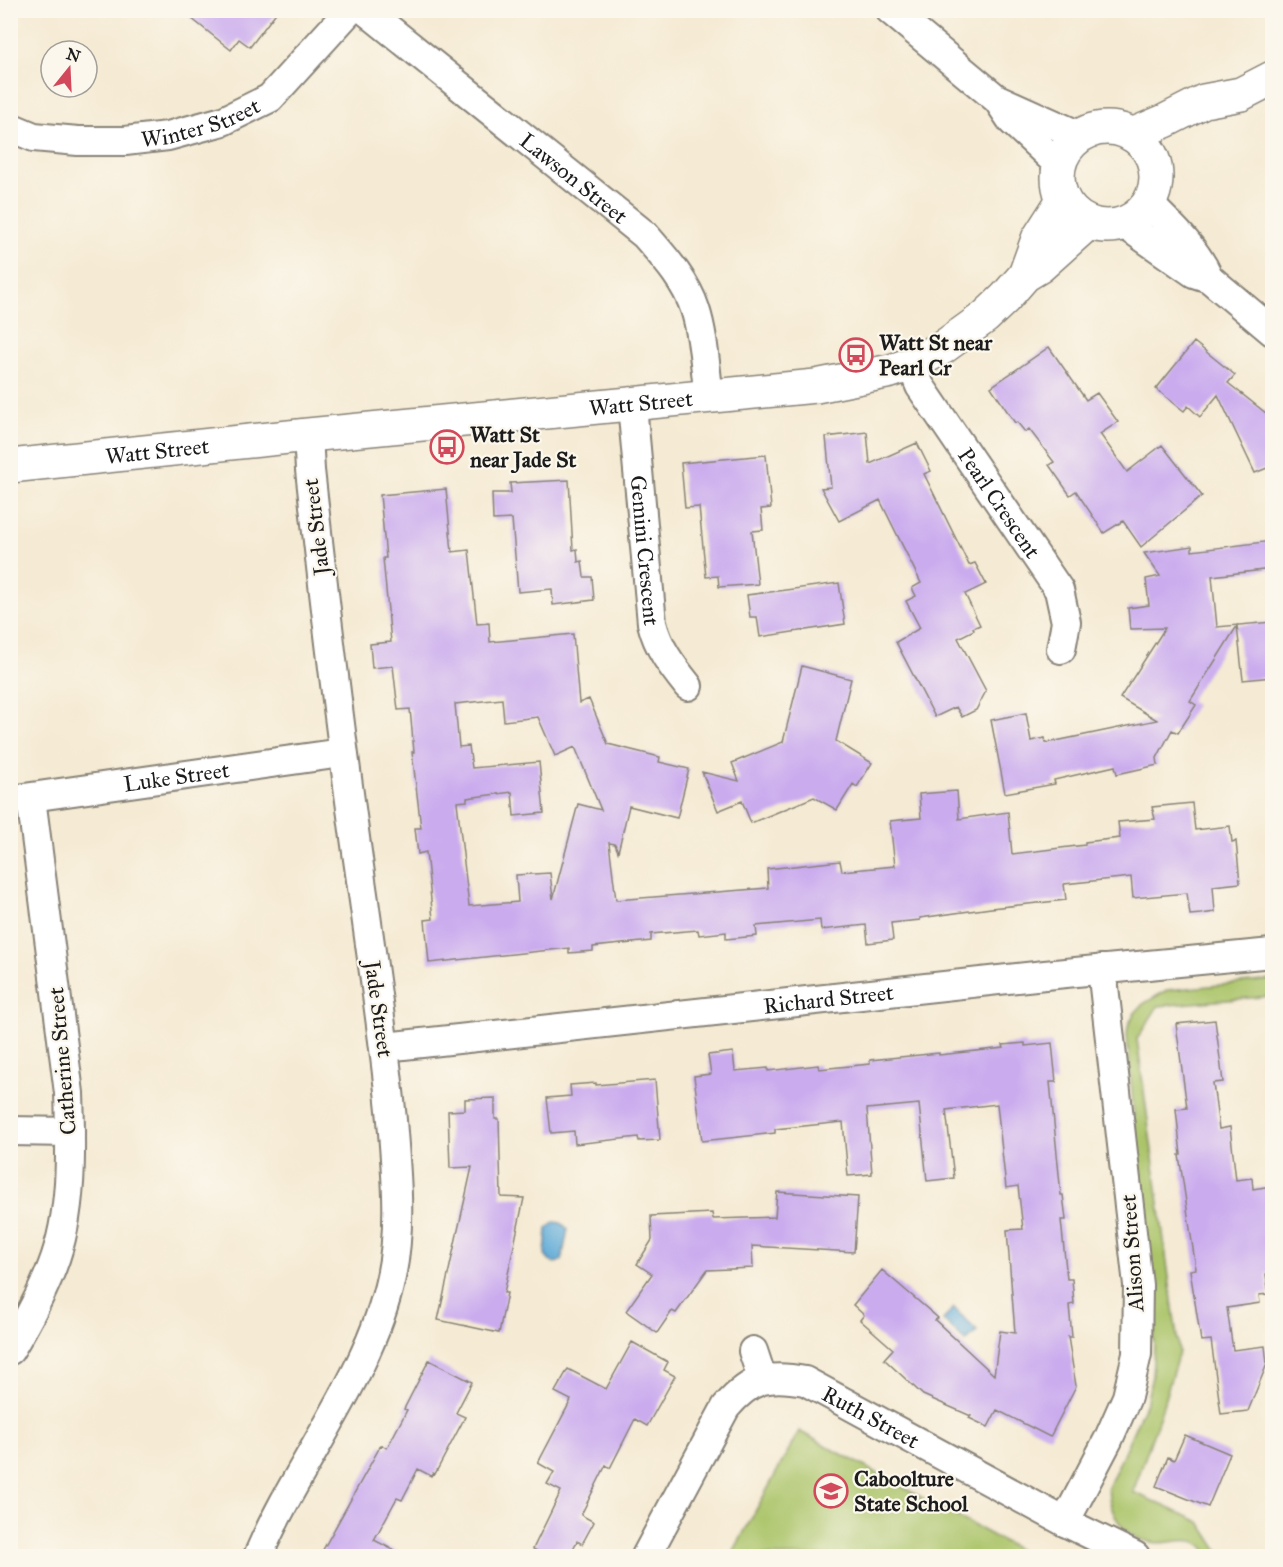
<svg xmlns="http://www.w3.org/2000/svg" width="1283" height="1567" viewBox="0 0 1283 1567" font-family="'IM FELL Great Primer',serif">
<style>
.green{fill:#abc469;stroke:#647042;stroke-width:1.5}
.water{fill:#5eaad7;stroke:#3d637a;stroke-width:1.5}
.building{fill:#caacee;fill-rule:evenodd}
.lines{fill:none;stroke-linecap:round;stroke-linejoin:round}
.minor-casing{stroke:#888378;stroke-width:32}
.major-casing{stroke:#888378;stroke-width:36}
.minor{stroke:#fff;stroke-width:28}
.major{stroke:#fff;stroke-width:33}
.labels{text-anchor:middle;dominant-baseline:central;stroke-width:4.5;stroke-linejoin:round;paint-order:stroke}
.street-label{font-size:22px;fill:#1c1c1c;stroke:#fbf7ec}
.poi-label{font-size:22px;font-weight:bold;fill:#1c1c1c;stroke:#fbf7ec;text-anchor:start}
</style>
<rect width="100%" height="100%" fill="#fbf7ec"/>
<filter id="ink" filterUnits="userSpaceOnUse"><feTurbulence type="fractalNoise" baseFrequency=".0167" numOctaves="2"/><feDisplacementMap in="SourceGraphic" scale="12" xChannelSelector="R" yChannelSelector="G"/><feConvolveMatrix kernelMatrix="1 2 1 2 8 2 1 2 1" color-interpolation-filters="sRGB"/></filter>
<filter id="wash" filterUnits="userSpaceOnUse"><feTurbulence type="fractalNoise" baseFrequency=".008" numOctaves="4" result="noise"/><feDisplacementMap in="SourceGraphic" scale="24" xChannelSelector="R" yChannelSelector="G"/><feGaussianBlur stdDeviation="1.35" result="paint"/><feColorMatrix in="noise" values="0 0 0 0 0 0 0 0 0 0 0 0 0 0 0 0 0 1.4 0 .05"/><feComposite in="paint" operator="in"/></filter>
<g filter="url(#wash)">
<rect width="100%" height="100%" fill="#f5ead3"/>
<path class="green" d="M 1272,980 L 1272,996 L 1158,1006 L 1137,1039 L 1179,1352 L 1160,1415 L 1133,1492 L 1200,1522 L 1222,1556 L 1209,1556 C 1195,1528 1173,1547 1150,1542 C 1123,1537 1109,1514 1108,1488 L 1147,1400 L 1152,1376 L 1154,1346 L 1127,1035 L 1128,1026 L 1134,1014 L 1143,1004 L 1167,990 Z
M 799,1431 L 1030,1556 L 731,1556 Z"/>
<path class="water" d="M 554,1222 L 561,1223 L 568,1229 L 562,1260 C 555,1265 549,1263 545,1255 L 547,1229 Z
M 954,1308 L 977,1331 L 966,1342 L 943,1320 Z"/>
<g id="blocks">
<path class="building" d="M 181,10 L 278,10 L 250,47 L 239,39 L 231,50 Z
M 1194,342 L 1235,375 L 1228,383 L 1267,414 L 1272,426 L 1272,466 L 1255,473 L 1218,395 L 1200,417 L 1188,406 L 1184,411 L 1156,389 Z
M 1049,347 L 1086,400 L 1097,393 L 1118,422 L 1100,434 L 1127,472 L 1162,445 L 1202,496 L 1141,547 L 1123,521 L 1104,533 L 1076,491 L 1070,495 L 1049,465 L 1054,462 L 1029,429 L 1025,432 L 1017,422 L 1015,423 L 991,387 Z
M 867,432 L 870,464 L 917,443 L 931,471 L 924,474 L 969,565 L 975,563 L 986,584 L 965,594 L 980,625 L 973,628 L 974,630 L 958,638 L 986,691 L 976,710 L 962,717 L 956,707 L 935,717 L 896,642 L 920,628 L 906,601 L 916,596 L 912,588 L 921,583 L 880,500 L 839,521 L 821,488 L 831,487 L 826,437 Z
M 766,455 L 771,508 L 761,509 L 763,530 L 752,531 L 758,584 L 719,587 L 718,576 L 706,577 L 699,507 L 685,508 L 681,463 Z
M 569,480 L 573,550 L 577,549 L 578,562 L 582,561 L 584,577 L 592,577 L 594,600 L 553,605 L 552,589 L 518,592 L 512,519 L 493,520 L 492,493 L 511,493 L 510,483 Z
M 446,489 L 452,552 L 469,550 L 477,624 L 489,623 L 490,642 L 573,634 L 579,703 L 589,699 L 608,744 L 660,757 L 659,762 L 689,769 L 677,818 L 629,806 L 618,852 L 615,844 L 609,843 L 616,900 L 768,888 L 767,869 L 840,861 L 842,871 L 895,866 L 890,821 L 921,818 L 919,794 L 957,791 L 959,819 L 1008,812 L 1012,854 L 1085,845 L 1085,842 L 1120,838 L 1118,822 L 1155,819 L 1152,807 L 1192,803 L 1195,830 L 1230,826 L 1232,842 L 1236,841 L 1240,883 L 1213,886 L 1215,912 L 1201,914 L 1190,915 L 1187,893 L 1133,898 L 1131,877 L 1064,884 L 1066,900 L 991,908 L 920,918 L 920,920 L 891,923 L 893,940 L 868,943 L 866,925 L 821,930 L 820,920 L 756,926 L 757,936 L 726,939 L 726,932 L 699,935 L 698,930 L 651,934 L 651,941 L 593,947 L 593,951 L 569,953 L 569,948 L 429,963 L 425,920 L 433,919 L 426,852 L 418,854 L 415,828 L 421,828 L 412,752 L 414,752 L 410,709 L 398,710 L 393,666 L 372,668 L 370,644 L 391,642 L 383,558 L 386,558 L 380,495 ZM 502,699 L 504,721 L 538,717 L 555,756 L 575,747 L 601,810 L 578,804 L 553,899 L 550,873 L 516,875 L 518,902 L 469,906 L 457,802 L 467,801 L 467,798 L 512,792 L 514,816 L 544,813 L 539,762 L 472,768 L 469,746 L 459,747 L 455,704 Z
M 1272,541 L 1272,569 L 1212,576 L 1217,627 L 1272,622 L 1272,677 L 1243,680 L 1237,626 L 1190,701 L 1196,705 L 1178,733 L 1172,730 L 1157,758 L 1158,765 L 1117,774 L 1115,766 L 1054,780 L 1055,784 L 1005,793 L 991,720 L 1026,713 L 1031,741 L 1045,738 L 1046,743 L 1157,720 L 1120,698 L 1165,628 L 1130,629 L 1128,608 L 1149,605 L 1146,579 L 1160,576 L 1144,553 L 1192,546 L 1192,551 Z
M 839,583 L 845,624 L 760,637 L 757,617 L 750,617 L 747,595 Z
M 802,666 L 851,679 L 836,741 L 872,763 L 857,787 L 853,784 L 837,810 L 814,797 L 751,823 L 742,801 L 718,811 L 702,772 L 739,781 L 732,763 L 783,742 Z
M 1215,1020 L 1223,1082 L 1213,1083 L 1219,1129 L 1230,1127 L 1236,1180 L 1252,1178 L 1253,1189 L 1272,1186 L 1272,1273 L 1266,1274 L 1269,1294 L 1259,1295 L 1260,1303 L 1227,1308 L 1233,1350 L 1265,1346 L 1267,1364 L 1248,1411 L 1221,1414 L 1211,1340 L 1201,1341 L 1190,1270 L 1196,1269 L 1179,1155 L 1181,1155 L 1176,1109 L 1187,1108 L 1176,1024 Z
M 1025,1043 L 1025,1046 L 1052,1043 L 1056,1082 L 1050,1082 L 1061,1195 L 1063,1195 L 1066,1220 L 1061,1220 L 1067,1279 L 1072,1279 L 1074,1304 L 1069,1305 L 1072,1337 L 1068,1337 L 1076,1386 L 1050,1437 L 997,1410 L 988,1427 L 969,1418 L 971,1416 L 923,1395 L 884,1359 L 893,1349 L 860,1320 L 864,1315 L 853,1305 L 882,1270 L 938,1318 L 935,1320 L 994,1375 L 1000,1331 L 1015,1333 L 1007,1230 L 1023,1229 L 1018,1186 L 1006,1188 L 997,1104 L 946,1110 L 954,1178 L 927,1181 L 919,1104 L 867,1109 L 872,1174 L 848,1176 L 843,1122 L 775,1129 L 775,1133 L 702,1141 L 694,1076 L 711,1074 L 708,1055 L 733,1052 L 735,1071 L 768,1068 L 768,1071 L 818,1065 L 819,1069 L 870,1064 L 870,1060 L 939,1053 L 939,1055 L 1004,1048 L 1003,1045 Z
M 655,1080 L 660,1140 L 639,1141 L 638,1137 L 575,1144 L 574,1131 L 551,1133 L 547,1098 L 571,1096 L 570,1085 L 596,1083 L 596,1085 Z
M 495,1098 L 495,1119 L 499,1119 L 501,1197 L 524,1198 L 504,1293 L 507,1293 L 499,1333 L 438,1320 L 472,1167 L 450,1168 L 448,1111 L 465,1110 L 465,1099 Z
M 777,1192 L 858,1197 L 854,1252 L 752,1246 L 753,1268 L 707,1270 L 676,1313 L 672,1311 L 657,1333 L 626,1311 L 652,1274 L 637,1264 L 652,1240 L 651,1216 L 712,1213 L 713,1219 L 775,1217 Z
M 632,1342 L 668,1362 L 664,1370 L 675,1376 L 647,1426 L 635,1419 L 610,1468 L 606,1465 L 581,1515 L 594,1522 L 582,1544 L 577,1541 L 569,1557 L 548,1557 L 533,1549 L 561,1491 L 547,1484 L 554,1472 L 538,1463 L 571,1400 L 555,1392 L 568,1369 L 606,1389 Z
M 429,1360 L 472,1382 L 456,1413 L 465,1417 L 435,1474 L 433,1473 L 431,1476 L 418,1469 L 402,1500 L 397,1498 L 374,1540 L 407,1557 L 319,1557 L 381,1445 L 387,1448 L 407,1410 L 404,1409 Z
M 1185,1435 L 1230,1454 L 1208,1507 L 1156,1486 L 1168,1457 L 1174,1460 Z"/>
</g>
</g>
<g filter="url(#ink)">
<use href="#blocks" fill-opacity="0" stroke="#888378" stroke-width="1.5"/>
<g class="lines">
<g class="minor-casing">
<g id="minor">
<path id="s1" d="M 365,10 L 645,235 C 664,257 686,281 695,309 C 704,336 705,368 709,397"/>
<path d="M 890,10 L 998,100 L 1012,121 L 1059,165"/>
<path d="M 1000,100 L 1080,136"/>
<path id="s2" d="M 10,127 L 34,137 L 78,141 L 125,141 L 168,136 L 223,121 L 270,98 L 350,10"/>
<path d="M 1149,204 C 1172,227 1195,247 1209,278"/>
<path d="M 1124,224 L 1194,273 L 1209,278 L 1272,331"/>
<path id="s3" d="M 911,364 L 920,386 L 1059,590 L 1066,622 L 1061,649"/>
<path id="s4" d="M 632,405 L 652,623 C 658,648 672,666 688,686"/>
<path id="s5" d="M 10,800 L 342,753"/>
<path id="s6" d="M 385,1047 L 1045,975 L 1272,953"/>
<path d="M 10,1131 L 70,1132"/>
<path d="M 10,1350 C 26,1323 41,1296 52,1267 C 73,1214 71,1149 69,1093 L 31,798"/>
<path d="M 753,1351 L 762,1378"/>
<path d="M 1065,1522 L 1108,1440 L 1127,1397 L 1137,1354 L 1138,1285 L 1102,969"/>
<path d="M 258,1556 C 297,1464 371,1374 391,1277 C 402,1225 396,1172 392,1120 C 385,1046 374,974 364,901 C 343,758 326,614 310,470 L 308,435"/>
<path id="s7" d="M 646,1556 L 726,1407 C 751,1378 768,1374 805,1381 L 1065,1522 L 1135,1556"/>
</g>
</g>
<g class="major-casing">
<g id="major">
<circle cx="1107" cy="177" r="49"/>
<path d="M 1132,135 L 1165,121 L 1204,101 L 1241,94 L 1272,78"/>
<path d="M 1025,275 L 1038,239 L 1063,200"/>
<path id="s8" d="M 10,466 L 308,435 L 816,386 L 891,371 L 911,364 L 942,348 L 985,317 L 1005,298 L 1025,275 L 1040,266 L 1088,223"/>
</g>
</g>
<use href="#minor" class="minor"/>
<use href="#major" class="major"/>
</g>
</g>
<defs>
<g id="bus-ring" transform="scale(1.725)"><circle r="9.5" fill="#fbf7ec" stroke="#d1495b" stroke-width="1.5"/><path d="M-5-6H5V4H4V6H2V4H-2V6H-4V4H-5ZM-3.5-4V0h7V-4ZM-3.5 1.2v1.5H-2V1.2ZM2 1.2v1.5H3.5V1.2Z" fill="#d1495b"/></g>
<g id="school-ring" transform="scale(1.725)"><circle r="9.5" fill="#fbf7ec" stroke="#d1495b" stroke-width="1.5"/><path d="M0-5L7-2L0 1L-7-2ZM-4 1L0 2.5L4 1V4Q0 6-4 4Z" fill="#d1495b"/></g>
</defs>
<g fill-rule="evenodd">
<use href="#bus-ring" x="856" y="355"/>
<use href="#bus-ring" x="447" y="447"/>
<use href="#school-ring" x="831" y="1491"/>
</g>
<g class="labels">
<g class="street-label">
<text stroke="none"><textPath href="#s2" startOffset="195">Winter Street</textPath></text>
<text stroke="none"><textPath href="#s1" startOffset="268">Lawson Street</textPath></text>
<text stroke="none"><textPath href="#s8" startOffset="634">Watt Street</textPath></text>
<text stroke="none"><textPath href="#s8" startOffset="148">Watt Street</textPath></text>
<text stroke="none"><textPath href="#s3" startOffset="165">Pearl Crescent</textPath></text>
<text transform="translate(316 527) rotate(-97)">Jade Street</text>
<text stroke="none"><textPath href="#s4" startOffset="146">Gemini Crescent</textPath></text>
<text stroke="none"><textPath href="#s5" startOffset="168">Luke Street</textPath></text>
<text stroke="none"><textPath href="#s6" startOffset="446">Richard Street</textPath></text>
<text transform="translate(379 1009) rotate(82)">Jade Street</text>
<text transform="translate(62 1061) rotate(-95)">Catherine Street</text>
<text transform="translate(1132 1253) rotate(-94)">Alison Street</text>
<text stroke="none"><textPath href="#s7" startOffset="333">Ruth Street</textPath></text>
</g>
<g class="poi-label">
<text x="879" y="342">Watt St near<tspan x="879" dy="25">Pearl Cr</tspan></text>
<text x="470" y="434">Watt St<tspan x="470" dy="25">near Jade St</tspan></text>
<text x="854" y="1478">Caboolture<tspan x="854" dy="25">State School</tspan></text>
</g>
</g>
<rect width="1283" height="1567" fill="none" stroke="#fbf7ec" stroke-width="36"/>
<g transform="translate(69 69) rotate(18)"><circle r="28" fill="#fbf7ec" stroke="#a29f99" stroke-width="1.5"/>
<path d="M0-4.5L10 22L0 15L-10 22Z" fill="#d1495b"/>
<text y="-9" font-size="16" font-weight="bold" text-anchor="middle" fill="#1c1c1c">N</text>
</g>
</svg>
